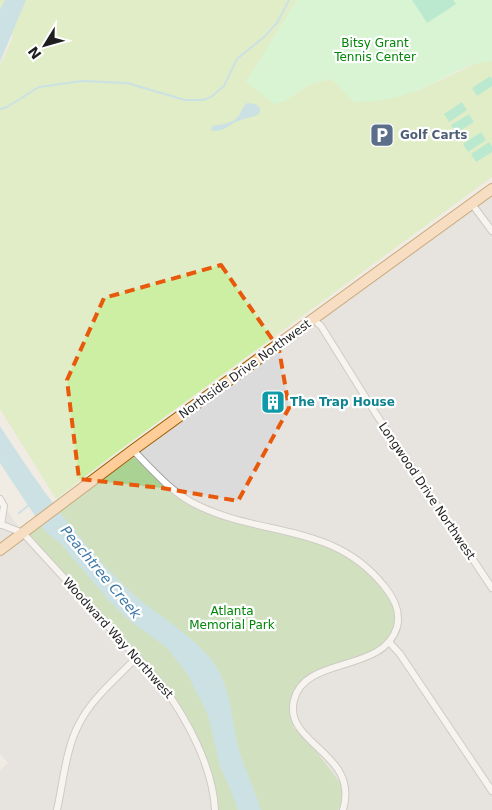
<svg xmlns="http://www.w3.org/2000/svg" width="492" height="810" viewBox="0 0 492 810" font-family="'DejaVu Sans',sans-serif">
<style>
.residential{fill:#dcdbdb}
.grass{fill:#cdefa4}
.forest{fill:#aad393}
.park{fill:#bbfebd}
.pitch{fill:#79e7b6}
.parking{fill:#e2e2e2}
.water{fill:#9fd6e2}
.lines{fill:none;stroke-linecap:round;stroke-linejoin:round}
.stream{stroke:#9fd6e2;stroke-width:2}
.minor-casing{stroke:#a5a5a5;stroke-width:8}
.primary-casing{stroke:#985d00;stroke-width:12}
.minor{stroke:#fff;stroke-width:6}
.primary{stroke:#ffcd99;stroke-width:10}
.marked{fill:none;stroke:#e8590c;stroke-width:4;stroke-dasharray:10 6;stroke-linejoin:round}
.labels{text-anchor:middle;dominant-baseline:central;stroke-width:4.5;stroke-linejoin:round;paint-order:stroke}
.park-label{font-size:12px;fill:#018605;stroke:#fff}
.service-label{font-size:12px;font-weight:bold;fill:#4e5e75;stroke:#fff;text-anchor:start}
.street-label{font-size:12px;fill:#1e1e1e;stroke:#fff}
.culture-label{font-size:12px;font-weight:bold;fill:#0d838f;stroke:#fff;text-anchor:start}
.water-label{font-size:14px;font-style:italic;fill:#3c77a6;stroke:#fff}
</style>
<rect width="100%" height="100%" fill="#f0ebe3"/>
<path class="residential" d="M 492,189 L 492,810 L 338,810 L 344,801 L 313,747 L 293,727 L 291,699 L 306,679 L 400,617 L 376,572 L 340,550 L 201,509 L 165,487 L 134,457 Z
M 0,499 L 21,531 L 141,656 L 183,710 L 203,751 L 218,799 L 218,810 L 0,810 L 0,770 L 8,763 L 0,754 Z"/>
<path class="grass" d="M 0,0 L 297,0 L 246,82 L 283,102 L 309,85 L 332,79 L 354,102 L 418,91 L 479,62 L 492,61 L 492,177 L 117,452 L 56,499 L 0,409 L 0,65 L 13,37 L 0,22 Z"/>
<path class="forest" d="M 134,457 L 165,487 L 201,509 L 340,550 L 376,571 L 400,617 L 391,643 L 306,679 L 291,699 L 293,727 L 313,747 L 341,784 L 344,801 L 338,810 L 218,810 L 218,799 L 203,751 L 183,710 L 141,656 L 21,531 L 57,515 L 66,505 Z"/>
<path class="park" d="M 297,0 L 492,0 L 492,61 C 466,62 443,80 419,90 C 399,98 376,102 354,102 L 332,79 L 309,85 L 283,102 L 274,104 L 246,82 Z"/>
<path class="pitch" d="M 412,0 L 453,0 L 456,4 L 427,23 Z
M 490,76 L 492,79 L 492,86 L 477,96 L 472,88 Z
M 462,102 L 467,110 L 449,122 L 444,114 Z
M 469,114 L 474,122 L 456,133 L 451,125 Z
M 481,132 L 486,140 L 468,152 L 463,144 Z
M 489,142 L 492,147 L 492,152 L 476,162 L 471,154 Z"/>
<path class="parking" d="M 386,126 L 392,136 L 378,143 L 373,133 Z"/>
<path class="water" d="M 5,0 L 26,0 L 0,62 L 0,10 Z
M 247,103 L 256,104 L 260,108 L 260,113 C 254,118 248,117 241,120 C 229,123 224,134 211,130 L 212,126 C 222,124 234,124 240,114 C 242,110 242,107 247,103 Z
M 0,426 C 38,485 79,543 131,592 C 158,617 195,635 216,666 C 232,692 232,724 240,753 C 246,772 255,791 261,810 L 238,810 L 231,791 L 220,767 L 208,715 L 188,675 L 166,647 L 130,621 L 111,603 L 60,543 L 45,531 L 0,463 Z"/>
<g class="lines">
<path class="stream" d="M 0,109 L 7,107 L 39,87 L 82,81 L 127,83 L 185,100 L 203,100 L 211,97 L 224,86 L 237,59 L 264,37 L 277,23 L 289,0
M 19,513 L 29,505"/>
<g class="minor-casing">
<path id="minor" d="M 472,204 L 492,231
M 313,319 L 321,326 L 376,414 L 492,588
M 133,450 C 153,471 173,494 199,506 C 264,537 334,523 384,586 C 394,598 401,611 397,627 C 383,674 305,655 294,700 C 283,745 360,752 343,810
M 0,499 L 4,506 L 1,525
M 0,524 L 23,533 L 162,685 C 187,719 213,767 215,810
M 389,642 L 400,654 L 492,791
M 57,810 C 63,783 66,748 79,724 C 92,698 117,678 137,657"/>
</g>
<g class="primary-casing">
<path id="primary" d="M 0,550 L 133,450 L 492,189"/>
</g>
<use href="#minor" class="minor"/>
<use href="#primary" class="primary"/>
</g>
<path d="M0 0H492V810H0ZM 221,265 L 279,349 L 289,408 L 238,501 L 162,488 L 79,479 L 67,380 L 104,298 Z" fill="#f0ebe3" fill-opacity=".55" fill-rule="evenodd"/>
<path class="marked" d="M 221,265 L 279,349 L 289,408 L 238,501 L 162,488 L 79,479 L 67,380 L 104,298 Z"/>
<defs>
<g id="parking-square" transform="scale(1.25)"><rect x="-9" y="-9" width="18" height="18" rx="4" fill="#5c6f8a" stroke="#fff"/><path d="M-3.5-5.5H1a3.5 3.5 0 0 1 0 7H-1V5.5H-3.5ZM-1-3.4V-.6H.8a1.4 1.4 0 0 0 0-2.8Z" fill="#fff"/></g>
<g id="building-square" transform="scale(1.25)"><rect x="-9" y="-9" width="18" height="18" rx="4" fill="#0f9aa8" stroke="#fff"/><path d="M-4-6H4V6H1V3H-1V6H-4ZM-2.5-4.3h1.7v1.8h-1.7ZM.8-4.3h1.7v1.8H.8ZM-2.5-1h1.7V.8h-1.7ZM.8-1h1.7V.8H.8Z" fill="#fff"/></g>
</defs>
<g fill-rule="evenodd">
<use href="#parking-square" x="382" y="135"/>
<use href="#building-square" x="273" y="402"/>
</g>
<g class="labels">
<g class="park-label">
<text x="375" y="43">Bitsy Grant<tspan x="375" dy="14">Tennis Center</tspan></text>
<text x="232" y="611">Atlanta<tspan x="232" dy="14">Memorial Park</tspan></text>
</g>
<g class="service-label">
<text x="400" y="135">Golf Carts</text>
</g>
<g class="street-label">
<text transform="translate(245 369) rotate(-36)">Northside Drive Northwest</text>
<text transform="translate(427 491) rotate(56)">Longwood Drive Northwest</text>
<text transform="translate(118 638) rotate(48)">Woodward Way Northwest</text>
</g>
<g class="culture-label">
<text x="290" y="402">The Trap House</text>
</g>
<g class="water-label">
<text transform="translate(101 572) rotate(50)">Peachtree Creek</text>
</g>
</g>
<g transform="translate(45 45) rotate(233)" stroke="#ffffff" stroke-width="4" paint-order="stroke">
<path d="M0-4L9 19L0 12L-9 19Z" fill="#1e1e1e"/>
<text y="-8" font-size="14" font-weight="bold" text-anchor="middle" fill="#1e1e1e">N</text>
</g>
</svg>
